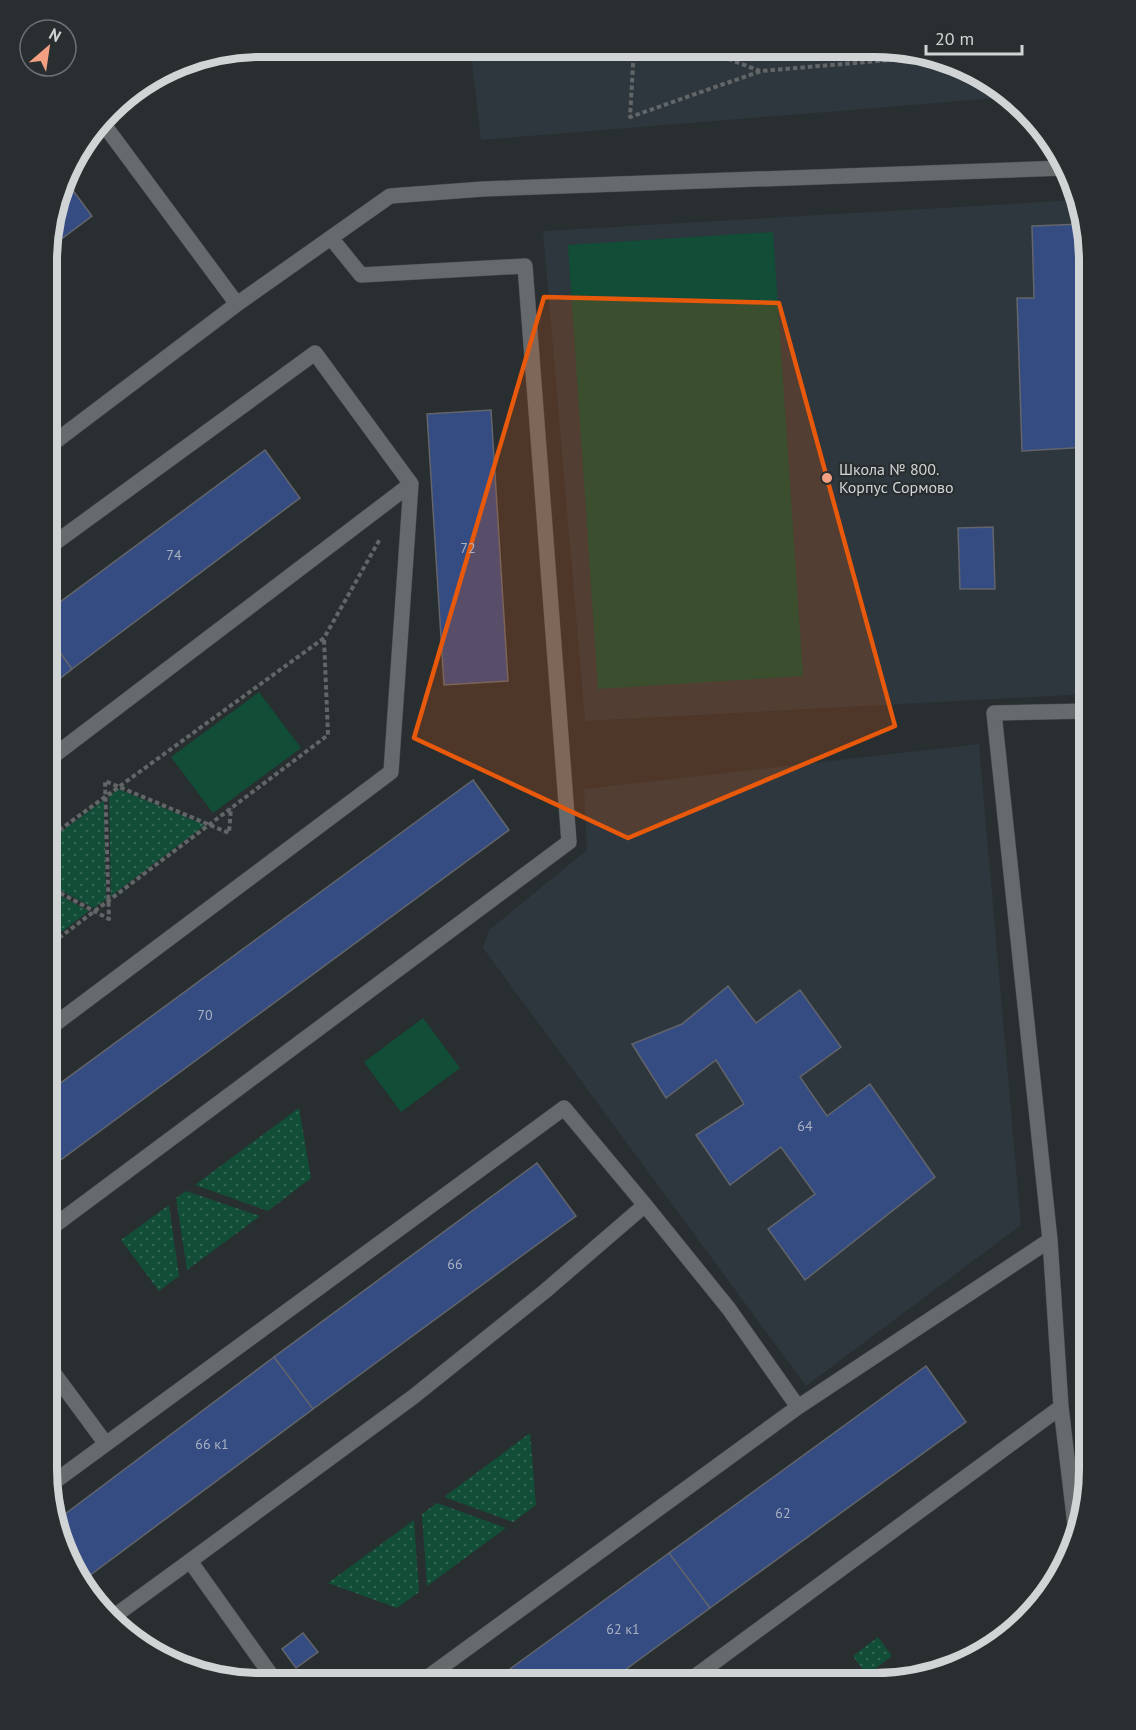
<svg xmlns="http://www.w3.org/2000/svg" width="1136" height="1730" viewBox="0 0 1136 1730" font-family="'PT Sans',sans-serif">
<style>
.built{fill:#2d373d}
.park{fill:url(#park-dots)}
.pitch{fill:#114d37}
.building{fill:#354c83;stroke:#63656a;stroke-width:1.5}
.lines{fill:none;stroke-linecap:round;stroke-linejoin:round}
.lane-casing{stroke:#474b4d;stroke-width:16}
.path{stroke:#626668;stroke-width:4;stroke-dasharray:4.5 3;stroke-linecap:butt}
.lane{stroke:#656a6d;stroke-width:15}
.marked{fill:#e8590c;fill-opacity:0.2;stroke:#e8590c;stroke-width:4.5;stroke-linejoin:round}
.poi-dot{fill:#f2a081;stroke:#292e30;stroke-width:2}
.labels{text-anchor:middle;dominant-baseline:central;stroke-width:4.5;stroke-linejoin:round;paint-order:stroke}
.number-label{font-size:14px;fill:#aab2c0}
.poi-label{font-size:16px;fill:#d1d4d5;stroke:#292e30;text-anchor:start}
.rim{fill:none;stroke:#d1d4d5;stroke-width:8}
</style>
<defs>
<pattern id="park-dots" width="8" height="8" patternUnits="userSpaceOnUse" patternTransform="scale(1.5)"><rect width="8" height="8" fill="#114d37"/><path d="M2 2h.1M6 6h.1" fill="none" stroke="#336653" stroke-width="1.8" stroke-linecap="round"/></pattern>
</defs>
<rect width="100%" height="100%" fill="#292e30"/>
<path class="built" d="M 470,47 L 903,48 L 1006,91 L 1010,97 L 481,140 Z
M 1077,200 L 1089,261 L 1089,694 L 585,721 L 543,231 Z
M 979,744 L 1021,1225 L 806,1386 L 483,948 L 489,930 L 587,850 L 584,789 Z"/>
<path class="park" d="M 118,789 L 205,825 L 111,896 L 109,796 Z
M 104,800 L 106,899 L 94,908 L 47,883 L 47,842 Z
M 47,889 L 89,911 L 47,943 Z
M 299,1108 L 311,1178 L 268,1211 L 195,1185 Z
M 186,1191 L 260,1216 L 187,1270 L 176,1198 Z
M 169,1205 L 179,1276 L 159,1291 L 121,1240 Z
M 530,1433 L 536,1505 L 513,1522 L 444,1497 Z
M 437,1503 L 506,1528 L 427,1586 L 422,1514 Z
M 414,1520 L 419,1592 L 397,1608 L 328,1583 Z
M 878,1637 L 892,1656 L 867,1675 L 853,1656 Z"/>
<path class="pitch" d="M 773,232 L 803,676 L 598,689 L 568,245 Z
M 259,692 L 301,748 L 213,813 L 171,757 Z
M 423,1018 L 460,1068 L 401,1112 L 364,1062 Z"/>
<path class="building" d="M 66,181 L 92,216 L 48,249 L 48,233 Z
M 1082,224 L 1090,261 L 1089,447 L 1022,451 L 1017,298 L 1034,298 L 1032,226 Z
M 491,410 L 508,681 L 444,685 L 427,414 Z
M 265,450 L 300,498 L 72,669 L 48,636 L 48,611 Z
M 993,527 L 995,589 L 960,589 L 958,528 Z
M 48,636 L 72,669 L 48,688 Z
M 473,780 L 509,830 L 47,1170 L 47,1093 Z
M 728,986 L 756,1023 L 800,990 L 841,1047 L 800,1077 L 827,1116 L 870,1084 L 935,1177 L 805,1280 L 768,1229 L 815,1194 L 781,1147 L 730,1185 L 696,1135 L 744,1104 L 716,1060 L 666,1098 L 632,1044 L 682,1024 Z
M 537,1163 L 576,1216 L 313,1409 L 274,1357 Z
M 274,1357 L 313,1409 L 85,1579 L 63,1551 L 57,1520 Z
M 926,1366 L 966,1422 L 710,1608 L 669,1553 Z
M 669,1553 L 710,1608 L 651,1651 L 607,1683 L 492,1682 Z
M 303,1633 L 318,1652 L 296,1668 L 282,1649 Z"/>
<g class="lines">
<g class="lane-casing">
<path id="lane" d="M 102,122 L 237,304 L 390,196 L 483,189 L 1064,168
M 48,447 L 237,304
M 48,760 L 411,484
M 47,1030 L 391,772 L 411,484 L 315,353 L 48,548
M 47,1231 L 569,842 L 525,266 L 361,275 L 331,238
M 47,1364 L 106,1444
M 50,1485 L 564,1108 L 645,1205
M 1075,1525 L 1061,1407 L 1050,1240 L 994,713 L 1089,711
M 190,1561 L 413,1397 L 544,1292 L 645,1205 L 729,1309 L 798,1407
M 113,1617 L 190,1561 L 276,1682
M 421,1682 L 798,1407 L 1050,1240
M 686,1683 L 1061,1407"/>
</g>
<path class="path" d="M 634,48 L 630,117 L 761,71 L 925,57
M 700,48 L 760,71
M 47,839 L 324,638 L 380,539
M 47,886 L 109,919 L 105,781 L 229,833 L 231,808
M 47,947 L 328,735 L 324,638"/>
<use href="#lane" class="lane"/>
</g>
<path class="marked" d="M 544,297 L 779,303 L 895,726 L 628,838 L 414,738 Z"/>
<circle class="poi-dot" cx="827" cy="478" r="6"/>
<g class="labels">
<g class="number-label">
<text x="468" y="548">72</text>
<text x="174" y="555">74</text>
<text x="205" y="1015">70</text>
<text x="805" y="1126">64</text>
<text x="455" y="1264">66</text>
<text x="212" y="1444">66 к1</text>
<text x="783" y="1513">62</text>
<text x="623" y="1629">62 к1</text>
</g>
<g class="poi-label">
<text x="839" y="469">Школа № 800.<tspan x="839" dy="18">Корпус Сормово</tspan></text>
</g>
</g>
<path d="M0 0H1136V1730H0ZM261 57H875A204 204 0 0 1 1079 261V1469A204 204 0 0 1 875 1673H261A204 204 0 0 1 57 1469V261A204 204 0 0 1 261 57Z" fill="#292e30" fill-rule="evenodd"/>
<path class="rim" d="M261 57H875A204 204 0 0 1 1079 261V1469A204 204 0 0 1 875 1673H261A204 204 0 0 1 57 1469V261A204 204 0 0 1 261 57Z"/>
<g transform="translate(48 48) rotate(29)"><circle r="28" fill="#292e30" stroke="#6c7072" stroke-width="1.5"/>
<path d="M0-4.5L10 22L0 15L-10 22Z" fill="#f2a081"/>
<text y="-9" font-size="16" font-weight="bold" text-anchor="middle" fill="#d1d4d5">N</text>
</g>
<path d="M926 45v9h96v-9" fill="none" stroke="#d1d4d5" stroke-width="3"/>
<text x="935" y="45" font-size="18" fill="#d1d4d5" stroke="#292e30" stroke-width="4.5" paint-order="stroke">20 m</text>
</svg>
